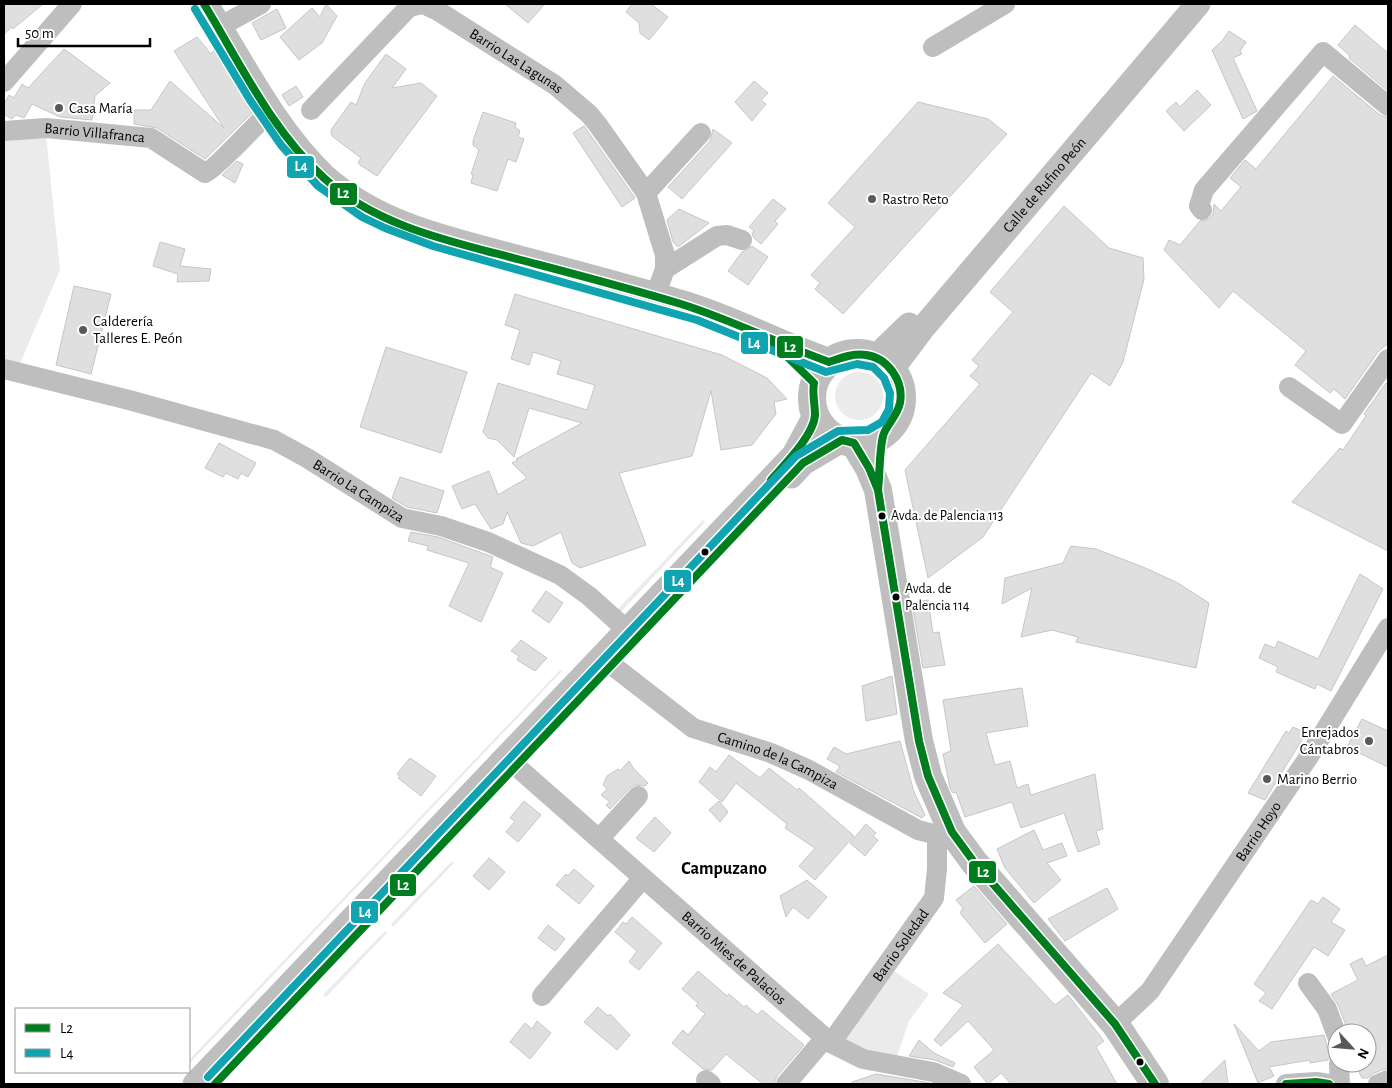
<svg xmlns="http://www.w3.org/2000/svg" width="1392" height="1088" viewBox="0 0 1392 1088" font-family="'Alegreya Sans',sans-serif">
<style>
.green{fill:#ebebeb}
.building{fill:#dfdfdf;stroke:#c6c6c6}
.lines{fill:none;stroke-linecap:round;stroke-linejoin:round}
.minor{stroke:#bebebe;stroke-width:20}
.major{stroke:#bebebe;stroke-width:25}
.highway{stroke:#bebebe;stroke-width:28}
.bus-1-casing{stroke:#fff;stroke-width:11}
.bus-2-casing{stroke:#fff;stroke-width:11}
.bus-1{stroke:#007d1e;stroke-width:8}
.bus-2{stroke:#10a3b0;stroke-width:8}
.poi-dot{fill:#595959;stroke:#fff;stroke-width:2}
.bus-dot{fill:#000;stroke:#fff;stroke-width:2}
.labels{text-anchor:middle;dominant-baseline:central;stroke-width:4;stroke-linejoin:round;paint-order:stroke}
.bus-label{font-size:14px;fill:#000;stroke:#fff;text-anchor:start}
.street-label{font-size:15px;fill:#000;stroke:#fff}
.poi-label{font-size:15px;fill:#000;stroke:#fff;text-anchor:start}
.quarter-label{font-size:18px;font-weight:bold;fill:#000;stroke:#fff}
.line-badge{stroke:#fff;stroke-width:2}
.badge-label{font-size:14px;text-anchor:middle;font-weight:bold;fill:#fff}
</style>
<rect width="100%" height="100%" fill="#fff"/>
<path class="green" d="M 4,135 L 46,135 L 60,270 L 19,366 L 4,363 Z
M835 396a24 24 0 1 1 48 0a24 24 0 1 1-48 0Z
M 703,520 L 705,522 L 617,616 L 614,613 Z
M 560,670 L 562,671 L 189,1064 L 189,1060 Z
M 452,861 L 454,863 L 393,927 L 391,924 Z
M 385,931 L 387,933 L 326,997 L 323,995 Z
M 889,968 L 929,994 L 909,1021 L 896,1059 L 858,1050 L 845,1040 Z"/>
<path class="building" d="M 4,4 L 43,4 L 13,29 L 12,27 L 4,34 Z
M 326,4 L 337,16 L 322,43 L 299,60 L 280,37 L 312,8 L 320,17 Z
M 505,4 L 545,4 L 528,23 Z
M 632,4 L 651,4 L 668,17 L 649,40 L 640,33 L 639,23 L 626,12 Z
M 277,9 L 286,28 L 261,40 L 252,23 Z
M 1355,25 L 1388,53 L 1388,91 L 1349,58 L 1350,56 L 1338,45 Z
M 1229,31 L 1246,42 L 1240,51 L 1242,54 L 1233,58 L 1257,111 L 1243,119 L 1212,50 L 1222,41 Z
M 197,37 L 211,54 L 214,50 L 252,113 L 205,159 L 157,128 L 134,124 L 134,110 L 151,110 L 170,81 L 224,128 L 174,51 Z
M 64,49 L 110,83 L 95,96 L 92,120 L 60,117 L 32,104 L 24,118 L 16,115 L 12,119 L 4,114 L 4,104 L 9,95 L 14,98 L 22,84 L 28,88 Z
M 386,54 L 406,69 L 392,88 L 421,83 L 437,96 L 377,176 L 360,165 L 358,162 L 361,158 L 332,136 L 331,130 L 351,102 L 356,105 L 365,83 Z
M 1333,76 L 1380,115 L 1388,118 L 1388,343 L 1378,352 L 1345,399 L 1334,389 L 1330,393 L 1295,365 L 1306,351 L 1233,291 L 1219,308 L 1164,250 L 1169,240 L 1180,245 L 1200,221 L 1209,219 L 1213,214 L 1214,204 L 1221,211 L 1241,187 L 1230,178 L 1245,160 L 1256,169 Z
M 754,81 L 768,93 L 761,100 L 766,104 L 752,121 L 735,102 Z
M 296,86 L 303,97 L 289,106 L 282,95 Z
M 1197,90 L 1211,105 L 1184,131 L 1166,111 L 1176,102 L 1180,107 Z
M 918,102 L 988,119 L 1007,134 L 843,314 L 815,289 L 820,283 L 811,275 L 855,227 L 828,203 Z
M 483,112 L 516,123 L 515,127 L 520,131 L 518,137 L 524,139 L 516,162 L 508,159 L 497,191 L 471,183 L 473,175 L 471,174 L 479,150 L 473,145 L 473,141 Z
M 584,126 L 635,198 L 622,207 L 573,133 Z
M 713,129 L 732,143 L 682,199 L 668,187 L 710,141 Z
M 237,161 L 243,164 L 235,183 L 222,175 Z
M 773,199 L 786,209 L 775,221 L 778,224 L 761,244 L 754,238 L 752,234 L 754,231 L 749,227 Z
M 1064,206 L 1109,248 L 1143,258 L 1144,279 L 1123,362 L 1110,386 L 1091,373 L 983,537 L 928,578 L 905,470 L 980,384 L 970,376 L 979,366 L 972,360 L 1013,312 L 990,292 Z
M 679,209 L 709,223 L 678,247 L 673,242 L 667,220 Z
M 160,242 L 185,249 L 180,266 L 211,269 L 209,281 L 177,282 L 178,274 L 153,266 Z
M 752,246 L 768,257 L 748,285 L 728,271 L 742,252 Z
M 74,286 L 111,294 L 91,374 L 56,365 Z
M 515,294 L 722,355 L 767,378 L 787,399 L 774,402 L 776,414 L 752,445 L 721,450 L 711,391 L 692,456 L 619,473 L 646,545 L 580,568 L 572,563 L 561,532 L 533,546 L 521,543 L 507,512 L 503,524 L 491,529 L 475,504 L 462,509 L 452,486 L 489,471 L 498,495 L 527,478 L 512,463 L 518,460 L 516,459 L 582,423 L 529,408 L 514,457 L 497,440 L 488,438 L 483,432 L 498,383 L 587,410 L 595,385 L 557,374 L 561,361 L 533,352 L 529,365 L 511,359 L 520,330 L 505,325 Z
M 386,347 L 467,372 L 441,453 L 360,427 Z
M 1386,383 L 1388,385 L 1388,551 L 1292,502 L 1340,448 L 1343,450 L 1366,416 L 1364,414 Z
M 219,443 L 256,463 L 248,477 L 241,473 L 238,479 L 226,473 L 223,477 L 205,468 Z
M 400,477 L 444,491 L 437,513 L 407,507 L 392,498 Z
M 411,532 L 438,537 L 493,557 L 490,567 L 503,573 L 481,622 L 449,606 L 469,563 L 427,550 L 428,546 L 408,541 Z
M 1071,546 L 1096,549 L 1143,567 L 1178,583 L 1209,603 L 1196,668 L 1076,642 L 1078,637 L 1052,630 L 1021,637 L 1032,588 L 1002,604 L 1005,578 L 1063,563 Z
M 1360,574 L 1383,589 L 1331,691 L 1317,684 L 1315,689 L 1276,672 L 1278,667 L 1259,658 L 1265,644 L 1275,648 L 1278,641 L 1318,659 Z
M 546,591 L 563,603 L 549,623 L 532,611 Z
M 928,600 L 933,633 L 939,632 L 945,665 L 923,668 L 912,603 Z
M 521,640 L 547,658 L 535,671 L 517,660 L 519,656 L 511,651 Z
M 892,676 L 897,714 L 866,721 L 862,686 Z
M 1022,688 L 1028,726 L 986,733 L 995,765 L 1010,761 L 1017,788 L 1028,784 L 1031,795 L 1095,774 L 1103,829 L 1096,831 L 1100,844 L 1078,852 L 1064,813 L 1021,828 L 1012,802 L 965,817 L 956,792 L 953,793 L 950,788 L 943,754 L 951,751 L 943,700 Z
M 1362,719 L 1388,731 L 1388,767 L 1347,747 Z
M 1293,727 L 1306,733 L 1265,800 L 1248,793 L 1286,731 L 1289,733 Z
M 900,741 L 914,792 L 925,815 L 922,818 L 836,772 L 840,766 L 827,759 L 834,747 L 846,754 Z
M 729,755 L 760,778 L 769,768 L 797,790 L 799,788 L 854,836 L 815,880 L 799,866 L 815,848 L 785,828 L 787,824 L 736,783 L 722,802 L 699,782 L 710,767 L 716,772 Z
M 410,758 L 436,776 L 421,796 L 398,778 L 400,776 L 397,774 Z
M 629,761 L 634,769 L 648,783 L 645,786 L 635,785 L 630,788 L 610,809 L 606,805 L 610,802 L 601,795 L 607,789 L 603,785 L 607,776 L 618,769 L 620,771 Z
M 524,801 L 541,815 L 518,842 L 506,832 L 515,821 L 510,818 Z
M 719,801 L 728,812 L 720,822 L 709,810 Z
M 655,817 L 671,833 L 654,852 L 636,838 Z
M 866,824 L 876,833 L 873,836 L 878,840 L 865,856 L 850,843 Z
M 1034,830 L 1043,850 L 1062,843 L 1067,856 L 1047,863 L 1061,880 L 1034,903 L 1005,868 L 997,849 Z
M 489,858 L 505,872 L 489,890 L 473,876 Z
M 574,869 L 594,886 L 579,904 L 556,885 L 566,874 L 568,876 Z
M 807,880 L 827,897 L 808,919 L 793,907 L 786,917 L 780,896 Z
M 974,886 L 1007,924 L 985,943 L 960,913 L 963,908 L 956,900 Z
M 1107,888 L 1118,909 L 1065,941 L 1048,919 Z
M 1323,897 L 1340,909 L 1331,922 L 1345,930 L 1328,956 L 1314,947 L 1272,1009 L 1259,1001 L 1266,993 L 1254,984 L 1311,900 L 1318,904 Z
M 632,917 L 662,943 L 639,970 L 629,962 L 637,951 L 615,932 L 623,922 L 626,924 Z
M 548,925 L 565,939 L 555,951 L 538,938 Z
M 998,944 L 1055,1005 L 1068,995 L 1104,1041 L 1096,1047 L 1117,1084 L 1011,1084 L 1001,1073 L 988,1084 L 974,1067 L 994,1050 L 968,1021 L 941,1046 L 934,1040 L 963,1005 L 943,993 Z
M 1388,955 L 1388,1068 L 1374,1073 L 1368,1078 L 1362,1078 L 1357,1068 L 1367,1063 L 1367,1033 L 1349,1033 L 1338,1005 L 1331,994 L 1358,980 L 1350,964 L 1362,958 L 1366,966 Z
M 698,971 L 727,996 L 729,994 L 744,1007 L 746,1005 L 757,1015 L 762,1010 L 804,1045 L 777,1076 L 774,1084 L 763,1084 L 726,1054 L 712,1070 L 703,1069 L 672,1043 L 683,1030 L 688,1035 L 705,1014 L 696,1006 L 698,1003 L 682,989 Z
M 598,1007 L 608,1016 L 610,1014 L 630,1035 L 617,1050 L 584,1022 Z
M 537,1021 L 551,1033 L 530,1059 L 510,1042 L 525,1023 L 532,1029 Z
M 1234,1024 L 1259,1051 L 1271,1042 L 1324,1035 L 1330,1056 L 1328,1060 L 1310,1063 L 1310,1060 L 1269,1067 L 1274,1076 L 1258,1083 Z
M 919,1040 L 934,1053 L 955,1063 L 953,1067 L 935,1060 L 909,1056 Z
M 1225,1060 L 1228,1084 L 1200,1084 Z
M 876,1074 L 930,1083 L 931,1084 L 852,1084 L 852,1082 Z"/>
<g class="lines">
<g class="minor">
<path d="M 219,27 L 261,4"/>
<path d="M 933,47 L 1005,4"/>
<path d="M 4,82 L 72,4"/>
<path id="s1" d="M 311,110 L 409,7 L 423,4 L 438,11 L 555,85 L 589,114 L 598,125 L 646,193 L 665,255 L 665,269 L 655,296"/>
<path id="s2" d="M 4,131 L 46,128 L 151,138 L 205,173 C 213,171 260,121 270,111"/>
<path d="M 646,193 L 701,133"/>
<path d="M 1202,210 L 1199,206 L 1204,190 L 1323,52 L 1388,106"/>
<path d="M 665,269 L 717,236 L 727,235 L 742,240"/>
<path id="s3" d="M 4,369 L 129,400 L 274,440 L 307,458 L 402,518 L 441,526 L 488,542 L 560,575 L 589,596 L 628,631"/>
<path d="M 1289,387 L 1342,424 L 1388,359"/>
<path id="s4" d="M 613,666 L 693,728 L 771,753 L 809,770 L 918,830 L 937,835 L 952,832"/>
<path id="s5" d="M 517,767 L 831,1043 L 863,1059 L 933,1072 L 961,1084"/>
<path d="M 599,839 L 638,796"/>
<path d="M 1308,983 L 1327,1009 L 1337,1036"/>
<path d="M 542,996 L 643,878"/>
<path id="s6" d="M 1115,1024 L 1150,991 L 1308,758 L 1388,628"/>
<path id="s7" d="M 831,1043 L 934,898 L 937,869 L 937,835"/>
<path d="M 1339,1063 L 1340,1084"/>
<path d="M 706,1080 L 711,1084"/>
<path d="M 786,1084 L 825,1038"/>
<path d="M 1286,1084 L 1316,1082 L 1329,1084"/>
<path d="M 1378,1084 L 1388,1080"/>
</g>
<g class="major">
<path d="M 876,357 L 909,325"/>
<path id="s8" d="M 892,369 L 922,329 L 1198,4"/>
<path d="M 791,476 L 803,463 L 842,440"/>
<path d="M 195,1084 L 794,455 L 815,416"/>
</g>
<path class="highway" d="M 204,4 C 240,61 274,131 324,178 C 377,225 443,239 510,257 C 567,272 625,287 681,304 C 732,319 779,345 829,362
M812 398a45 45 0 1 1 90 0a45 45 0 1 1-90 0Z
M 854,443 L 869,468 L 878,490 L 919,741 L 928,776 L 952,832 L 974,862 L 1115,1024 L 1155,1084"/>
<g class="bus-1-casing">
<path id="bus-1" d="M 204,4 C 240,63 272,131 324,178 C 377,227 453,242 521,260 C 574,274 628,288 681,304 C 732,320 779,344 829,362 C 841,358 853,353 866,355 C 888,358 904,381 900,403 C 897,417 886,425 883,436 C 879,453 880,473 878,490
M 770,340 L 814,383 C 812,394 815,404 815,415 C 814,435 784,465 771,480
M 215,1084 L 803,463 L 842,440 L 854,443 L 869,468 L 878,490 L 919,741 L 928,776 L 952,832 L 974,862 L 1115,1024 L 1155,1084
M 1286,1084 L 1316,1082 L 1329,1084"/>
</g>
<g class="bus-2-casing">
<path id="bus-2" d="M 195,9 L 250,100 L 281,145 L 318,186 L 362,217 L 385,228 L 433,246 L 697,320 L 826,372 L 857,364 L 873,367 L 884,378 L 890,393 L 889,409 L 882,422 L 868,430 L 838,431 L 796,456 L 208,1077"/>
</g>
<use href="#bus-1" class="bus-1"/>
<use href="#bus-2" class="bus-2"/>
</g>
<g class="poi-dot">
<circle cx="59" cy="108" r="5"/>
<circle cx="872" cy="199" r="5"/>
<circle cx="83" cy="330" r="5"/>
<circle cx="1369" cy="741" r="5"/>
<circle cx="1267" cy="779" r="5"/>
</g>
<g class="bus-dot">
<circle cx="882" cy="516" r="4.5"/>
<circle cx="705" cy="552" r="4.5"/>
<circle cx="896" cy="597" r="4.5"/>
<circle cx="1140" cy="1062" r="4.5"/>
</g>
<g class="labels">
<g class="bus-label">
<text x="891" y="516">Avda. de Palencia 113</text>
<text x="905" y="589">Avda. de<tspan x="905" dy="17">Palencia 114</tspan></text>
</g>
<g class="street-label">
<text stroke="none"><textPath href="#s1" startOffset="266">Barrio Las Lagunas</textPath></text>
<text stroke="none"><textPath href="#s2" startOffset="91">Barrio Villafranca</textPath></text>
<text stroke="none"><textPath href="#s8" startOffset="239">Calle de Rufino Peón</textPath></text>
<text stroke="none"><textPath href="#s3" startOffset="378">Barrio La Campiza</textPath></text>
<text stroke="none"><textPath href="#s4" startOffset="192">Camino de la Campiza</textPath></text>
<text stroke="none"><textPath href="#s6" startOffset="241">Barrio Hoyo</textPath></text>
<text stroke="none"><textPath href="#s7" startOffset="120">Barrio Soledad</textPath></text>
<text stroke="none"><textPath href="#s5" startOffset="289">Barrio Mies de Palacios</textPath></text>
</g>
<g class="poi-label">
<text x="69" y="108">Casa María</text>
<text x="882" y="199">Rastro Reto</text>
<text x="93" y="321">Calderería<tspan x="93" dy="17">Talleres E. Peón</tspan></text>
<text x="1359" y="732" text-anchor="end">Enrejados<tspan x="1359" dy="17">Cántabros</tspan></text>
<text x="1277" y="779">Marino Berrio</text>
</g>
<g class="quarter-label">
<text x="724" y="869">Campuzano</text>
</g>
</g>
<g class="line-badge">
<rect x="286" y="155" width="29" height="24" rx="5" fill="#10a3b0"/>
<rect x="329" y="182" width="29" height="24" rx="5" fill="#007d1e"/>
<rect x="740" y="331" width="29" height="24" rx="5" fill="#10a3b0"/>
<rect x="776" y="335" width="28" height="24" rx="5" fill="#007d1e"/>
<rect x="663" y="569" width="29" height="24" rx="5" fill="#10a3b0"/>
<rect x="968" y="860" width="29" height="24" rx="5" fill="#007d1e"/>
<rect x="389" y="873" width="28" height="24" rx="5" fill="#007d1e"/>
<rect x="350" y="900" width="29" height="24" rx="5" fill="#10a3b0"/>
</g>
<g class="badge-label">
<text x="301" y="171">L4</text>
<text x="343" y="198">L2</text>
<text x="754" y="348">L4</text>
<text x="790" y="352">L2</text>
<text x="678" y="586">L4</text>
<text x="983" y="877">L2</text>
<text x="403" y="890">L2</text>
<text x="365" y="917">L4</text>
</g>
<rect width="1392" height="1088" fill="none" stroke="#000000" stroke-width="10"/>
<rect x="15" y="1008" width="175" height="65" fill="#ffffff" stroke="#999999"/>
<rect x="25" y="1024" width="25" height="8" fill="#007d1e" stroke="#999999"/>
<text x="60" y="1033" font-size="15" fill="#000000">L2</text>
<rect x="25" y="1049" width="25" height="8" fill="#10a3b0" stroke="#999999"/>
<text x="60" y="1058" font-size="15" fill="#000000">L4</text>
<g transform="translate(1352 1048) rotate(116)"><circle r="24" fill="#ffffff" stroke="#999999"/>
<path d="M0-4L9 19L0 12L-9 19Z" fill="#595959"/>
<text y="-8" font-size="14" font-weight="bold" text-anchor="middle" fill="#000000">N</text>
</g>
<path d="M18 38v8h132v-8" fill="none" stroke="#000000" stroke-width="2.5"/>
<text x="25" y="38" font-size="15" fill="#000000" stroke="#ffffff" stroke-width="4" paint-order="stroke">50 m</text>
</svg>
